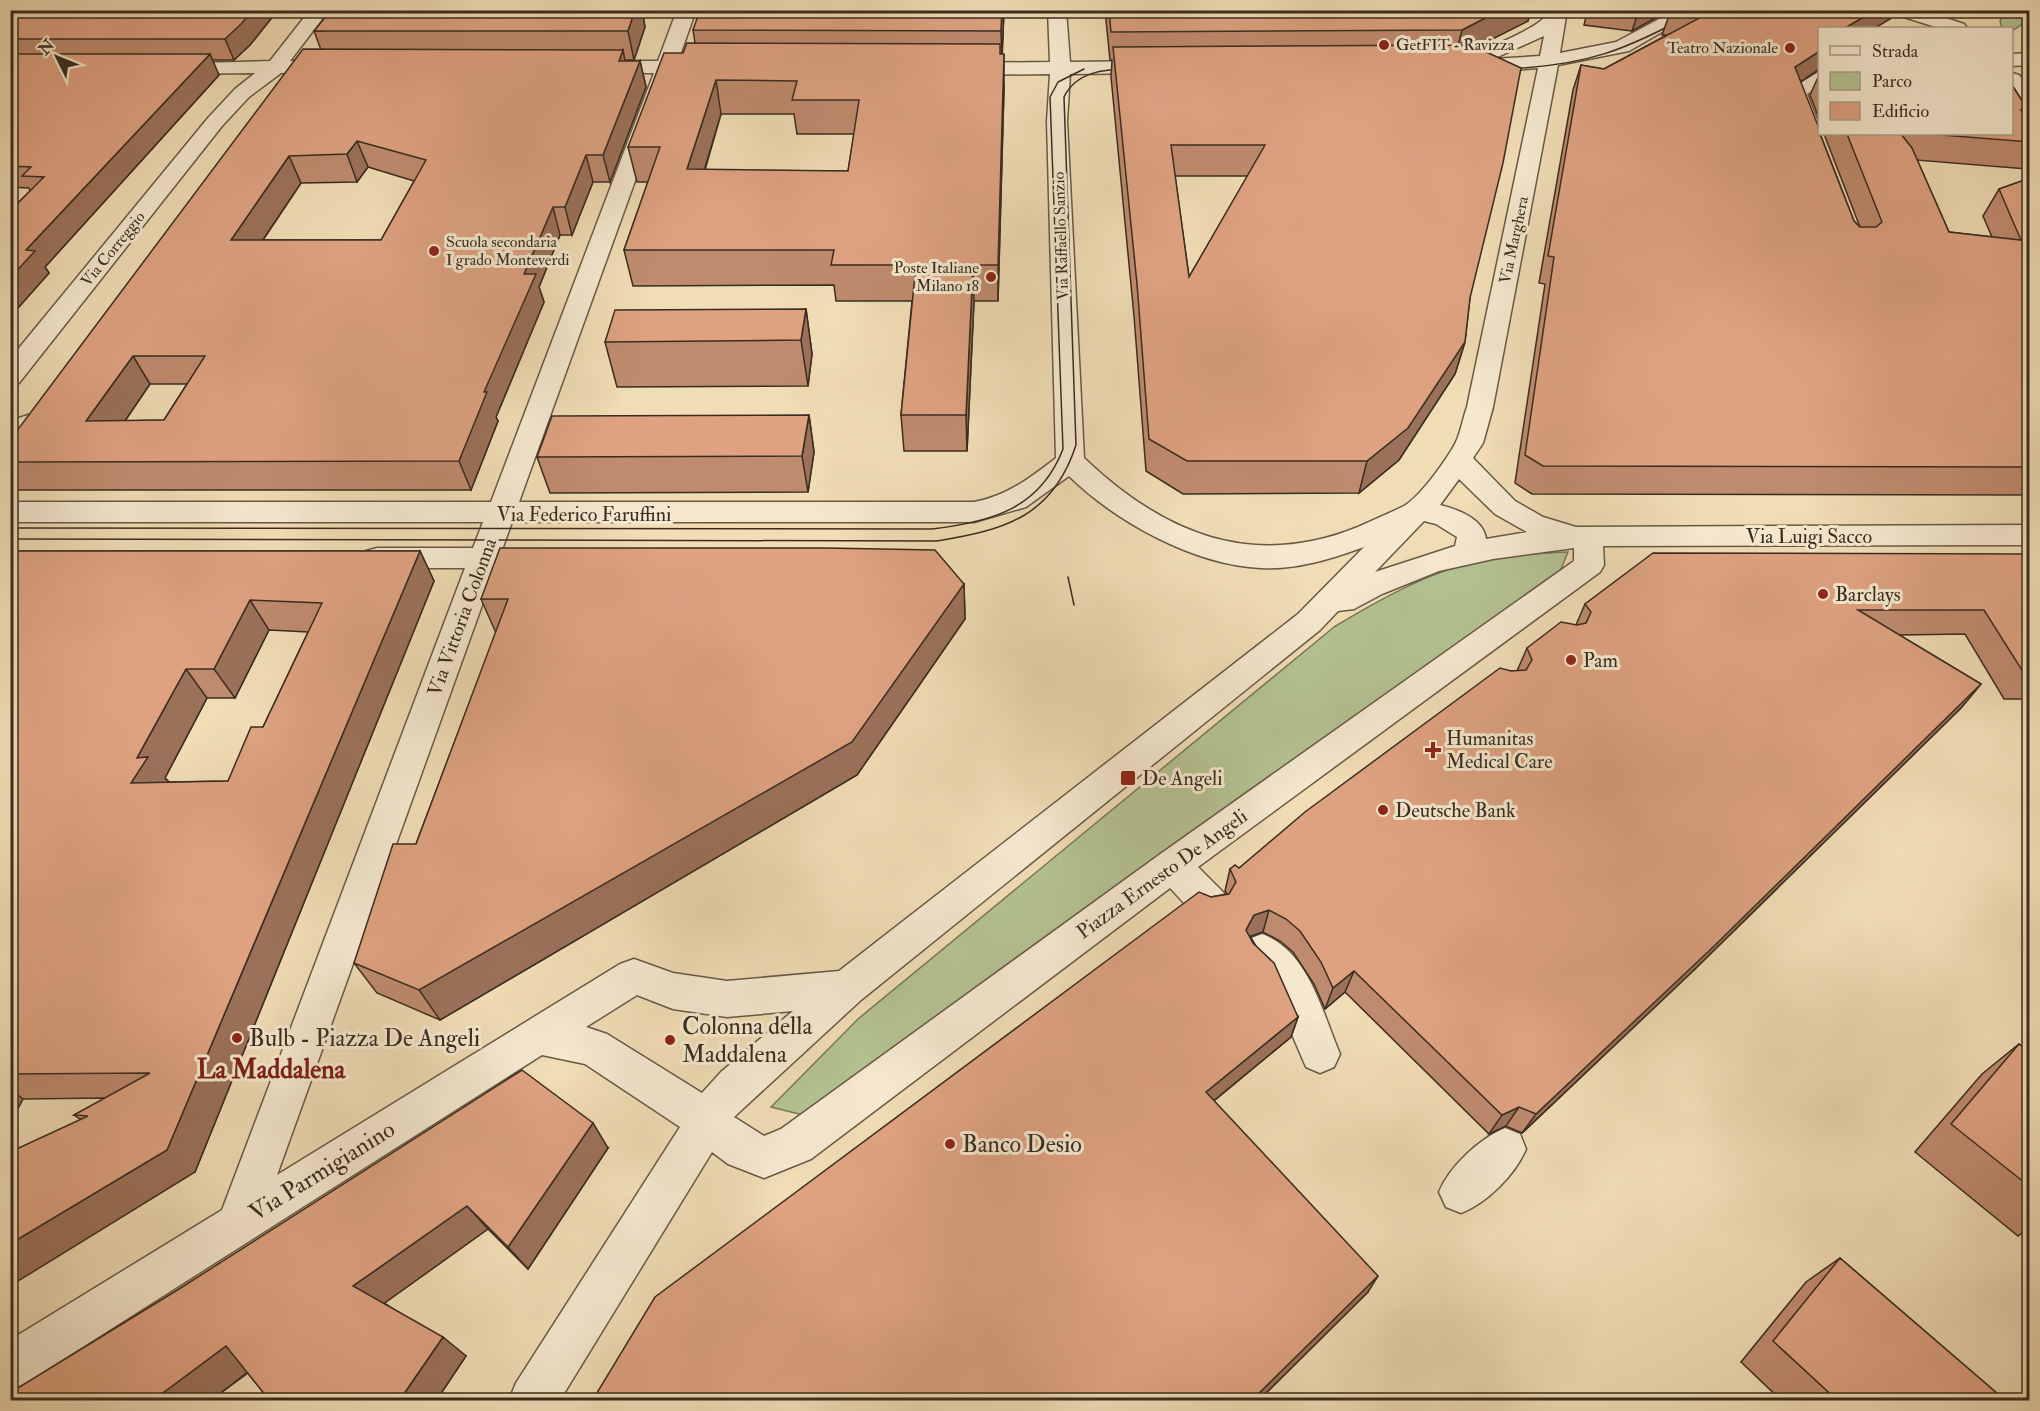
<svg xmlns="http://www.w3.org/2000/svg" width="2040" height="1411" viewBox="0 0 2040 1411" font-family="'IM FELL Double Pica',serif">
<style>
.green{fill:#b4c292;stroke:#777759;stroke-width:1.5}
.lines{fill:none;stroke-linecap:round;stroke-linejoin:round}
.minor-casing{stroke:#685845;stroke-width:3}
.minor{fill:#f5e8cf;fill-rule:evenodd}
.tram{stroke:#3a2c20;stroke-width:1.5}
.wall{fill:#bf8b6f;stroke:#3a2c20;stroke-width:1.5;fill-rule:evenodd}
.shaded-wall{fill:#9b715a;stroke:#3a2c20;stroke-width:1.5}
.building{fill:#dea281;stroke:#3a2c20;stroke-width:1.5;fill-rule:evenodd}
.poi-dot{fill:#8f2418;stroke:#f5e8cf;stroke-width:2}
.labels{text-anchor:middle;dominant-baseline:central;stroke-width:6;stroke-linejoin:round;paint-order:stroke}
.far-poi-label{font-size:16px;fill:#3a2c20;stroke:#f5e8cf;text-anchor:start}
.far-street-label{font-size:16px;fill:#3a2c20;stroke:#f5e8cf}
.street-label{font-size:20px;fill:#3a2c20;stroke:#f5e8cf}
.poi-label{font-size:20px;fill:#3a2c20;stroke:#f5e8cf;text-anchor:start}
.near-poi-label{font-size:24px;fill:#3a2c20;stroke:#f5e8cf;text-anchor:start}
.near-street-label{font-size:24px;fill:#3a2c20;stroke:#f5e8cf}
.near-neighbourhood-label{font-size:26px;font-weight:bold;fill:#7a1f14;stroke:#f5e8cf}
</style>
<rect width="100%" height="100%" fill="#f0dcb5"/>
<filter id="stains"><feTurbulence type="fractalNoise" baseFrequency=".00333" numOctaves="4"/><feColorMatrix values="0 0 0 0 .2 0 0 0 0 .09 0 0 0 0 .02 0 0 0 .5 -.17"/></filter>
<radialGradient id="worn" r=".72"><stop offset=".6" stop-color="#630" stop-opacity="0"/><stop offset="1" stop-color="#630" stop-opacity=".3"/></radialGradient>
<path class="green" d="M 2006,10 L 2029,13 L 2029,24 L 2021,25 L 2012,31 L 2012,28 L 2002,28 L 2000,21 Z
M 1568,552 L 1559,574 L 807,1116 L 771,1107 L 858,1019 L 1334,627 C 1387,595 1441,565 1503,556 C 1525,554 1546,553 1568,552 Z"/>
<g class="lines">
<g class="minor-casing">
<path id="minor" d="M 310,10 L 329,10 L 290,61 L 335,61 L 342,63 L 345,67 L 342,71 L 281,73 L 249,97 L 222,126 L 19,383 L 10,385 L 10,359 L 208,118 L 235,89 L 255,73 L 171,74 L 164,72 L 161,68 L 164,64 L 270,61 Z
M 677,10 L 696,10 L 678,61 L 711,63 L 714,67 L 711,71 L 674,73 L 519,502 L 974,502 C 1007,496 1030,478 1056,458 L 1047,121 L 1050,74 L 960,75 L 953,73 L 950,69 L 953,65 L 960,63 L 1050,62 L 1048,10 L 1066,10 L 1070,62 L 1157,61 L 1164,63 L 1167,67 L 1164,71 L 1157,73 L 1070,74 L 1067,121 L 1084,458 C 1164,534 1252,570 1358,527 C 1373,520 1390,513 1404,506 C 1420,497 1448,458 1456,442 C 1461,431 1463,418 1467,407 L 1538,68 L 1473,73 L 1466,71 L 1463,67 L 1467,57 C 1483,49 1546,27 1549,10 L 1567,10 L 1560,53 L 1616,42 L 1676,10 L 1700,10 L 1629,51 L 1558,65 L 1493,407 L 1483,443 L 1473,458 L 1515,501 L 1543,517 L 1576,527 L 2030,525 L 2030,545 L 1603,546 L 1604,565 L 1600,572 L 1198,867 L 1223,892 L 1229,903 L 1223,914 C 1197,924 1187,905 1170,888 L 811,1159 L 764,1178 L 728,1164 L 712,1152 L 560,1400 L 509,1400 L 516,1383 L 680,1127 L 585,1064 L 542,1055 L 26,1383 L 10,1390 L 10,1340 L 222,1210 L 465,568 L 377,568 L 366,565 L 362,558 L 366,551 L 377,548 L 473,548 L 483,522 L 10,522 L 10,502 L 491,502 L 654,73 L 597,73 L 590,71 L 587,67 L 590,63 L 597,61 L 658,61 ZM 1544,36 L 1540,56 L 1493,59 ZM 1069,476 C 1116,522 1194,565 1261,568 C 1296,570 1331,559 1364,547 L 1298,614 L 839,971 L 727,981 L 673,973 L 634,959 L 620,964 L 277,1175 L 512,522 L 974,522 L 1026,507 ZM 1459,479 L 1495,514 L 1527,532 L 1486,539 C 1484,519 1457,509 1440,505 ZM 1424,521 L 1436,524 L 1457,537 L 1455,546 L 1375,572 ZM 1574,548 L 1574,561 L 1159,855 L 781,1129 L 764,1136 L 734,1117 L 861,1000 L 1320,630 L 1338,611 L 1354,609 L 1382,594 L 1439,571 L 1493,559 ZM 637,995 L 673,1009 L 727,1017 L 793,1011 L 721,1072 L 702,1093 L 607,1034 L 586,1027 Z
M 1892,10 L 1922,10 L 1964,24 L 1967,28 L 1939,28 L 1894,14 Z
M 2030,53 L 2030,65 L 2012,66 L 2012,54 Z
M 1820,71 L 1820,86 L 1807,94 L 1819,125 L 1815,129 L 1801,129 L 1786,92 Z
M 2012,73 L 2019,75 L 2030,90 L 2030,111 L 2023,109 L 2012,93 Z
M 28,415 L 38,418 L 42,424 L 38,430 L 10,439 L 10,421 Z
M 1262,934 C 1309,951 1322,1012 1340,1054 L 1334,1067 L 1320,1073 L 1306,1067 L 1270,983 L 1249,963 L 1243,951 L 1249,939 Z
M 1505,1128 L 1520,1134 L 1526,1149 C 1515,1175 1487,1203 1461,1213 L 1446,1207 L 1439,1192 C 1450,1166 1479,1139 1505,1128 Z"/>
</g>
<use href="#minor" class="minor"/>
<path class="tram" d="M 1504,69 C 1587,66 1627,50 1699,10
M 10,528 L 932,529 C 991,522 1040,509 1063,449 L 1050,97 L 1058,82 L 1084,69
M 10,539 L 937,541 C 1006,530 1053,516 1076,445 L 1064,97 C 1076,72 1104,69 1129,69
M 1068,577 L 1074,605"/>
</g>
<path class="wall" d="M 10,10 L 278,10 L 250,45 L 234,60 L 212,60 L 219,75 L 45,267 L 49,273 L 10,317 L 10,211 L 30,191 L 29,188 L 10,187 Z
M 1004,10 L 1002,54 L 1004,88 L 998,301 L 974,301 L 967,451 L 904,451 L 901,415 L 912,301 L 836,301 L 834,285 L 633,286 L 624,250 L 648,182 L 637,182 L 628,147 L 683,53 L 695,43 L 693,30 ZM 721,114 L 794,114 L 797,134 L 854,134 L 848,171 L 705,170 Z
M 1105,10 L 1531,10 L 1528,21 L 1476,47 L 1470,298 L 1465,342 L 1455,374 L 1399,460 L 1359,493 L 1183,494 L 1146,471 L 1134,316 L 1111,77 L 1112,60 L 1110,60 ZM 1175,176 L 1248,176 L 1189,277 Z
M 1580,10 L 1670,10 L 1632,31 L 1584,25 L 1587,12 Z
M 1671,10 L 1894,10 L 1890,19 L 1820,28 L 1820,69 L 1800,82 L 1854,221 L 1860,227 L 1824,134 L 2012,134 L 2012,85 L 2028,110 L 2025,116 L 2030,123 L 2030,164 L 2027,169 L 1917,160 L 1949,232 L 1992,237 L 1983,216 L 1999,189 L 2030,178 L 2030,495 L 1532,494 L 1515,483 L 1545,284 L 1539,283 L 1573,90 L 1581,65 L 1604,69 L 1667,35 L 1662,35 Z
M 643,16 L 645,27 L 634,60 L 625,60 L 625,61 L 640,61 L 646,87 L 610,182 L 593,182 L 572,235 L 560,235 L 539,287 L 544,302 L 496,417 L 498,421 L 471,490 L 15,490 L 10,484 L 10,462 L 321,50 L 314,31 ZM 368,167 L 414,181 L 381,240 L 263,240 L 301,183 L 357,182 ZM 150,384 L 187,384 L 164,420 L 125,421 Z
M 1820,73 L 1820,121 L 1810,95 Z
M 806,309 L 812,354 L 808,386 L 617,387 L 605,342 Z
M 809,415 L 814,452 L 808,492 L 550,493 L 537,457 Z
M 10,551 L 420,551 L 434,581 L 195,1172 L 80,1119 L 74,1115 L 106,1098 L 23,1099 L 10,1123 ZM 269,630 L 308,632 L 263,727 L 228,781 L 169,782 L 165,778 L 207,698 L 235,698 Z
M 2030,554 L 2030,699 L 2004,699 L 1965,634 L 1899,635 L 1981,684 L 1961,708 L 1694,970 L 1522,1133 L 1506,1126 L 1489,1134 L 1345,992 L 1325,1009 L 1314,984 L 1293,952 L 1280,941 L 1263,932 L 1250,936 L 1298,1017 L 1291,1037 L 1214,1101 L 1368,1292 L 1258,1401 L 592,1401 L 1211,897 L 1227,894 L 1225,891 L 1230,869 L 1239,868 L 1511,671 L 1517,671 L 1527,648 L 1576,625 L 1585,604 Z
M 964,584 L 965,619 L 857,775 L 440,1020 L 377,993 L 354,963 L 416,844 L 496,633 L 481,599 Z
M 2019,1044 L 2030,1052 L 2030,1235 L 2025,1231 L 2018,1236 L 1915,1152 L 1982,1074 Z
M 608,1148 L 528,1269 L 488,1229 L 384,1303 L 466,1356 L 436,1401 L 270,1401 L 248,1373 L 210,1401 L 10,1401 Z
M 1840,1258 L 2006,1401 L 1782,1401 L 1741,1362 L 1806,1282 Z"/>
<path class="shaded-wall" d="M 253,10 L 278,10 L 250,45 L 234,60 L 225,39 Z
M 634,10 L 646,10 L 643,16 L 645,27 L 634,60 L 628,31 Z
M 1002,10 L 1004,10 L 1002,61 L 1001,31 Z
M 1501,10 L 1531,10 L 1528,21 L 1455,58 L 1462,30 Z
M 1639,10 L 1670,10 L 1632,31 Z
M 1875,10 L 1894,10 L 1890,19 L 1875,28 L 1845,28 Z
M 623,50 L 628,76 L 619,61 Z
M 1820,51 L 1819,69 L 1784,93 L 1795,67 Z
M 210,54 L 219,75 L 45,267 L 49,273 L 10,317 L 10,278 L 26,250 Z
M 1004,54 L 1004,88 L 998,301 L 998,265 Z
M 640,61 L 646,87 L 610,182 L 603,155 Z
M 716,80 L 721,114 L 694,204 L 687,169 Z
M 357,141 L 368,167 L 357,182 L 347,154 Z
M 586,155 L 593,182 L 572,235 L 565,207 Z
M 289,156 L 301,183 L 244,268 L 231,240 Z
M 553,207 L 560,235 L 539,287 L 544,302 L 496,417 L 498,421 L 471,490 L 459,461 L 484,392 L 524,274 Z
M 973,265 L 974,301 L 967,451 L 966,415 Z
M 806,309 L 812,354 L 808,386 L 801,340 Z
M 1465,342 L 1455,374 L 1399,460 L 1359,493 L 1367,461 Z
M 133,356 L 150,384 L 105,450 L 86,421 Z
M 809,415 L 814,452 L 808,492 L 802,456 Z
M 420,551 L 434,581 L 195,1172 L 10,1286 L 10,1244 L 167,1150 Z
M 964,584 L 965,619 L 857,775 L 440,1020 L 419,990 Z
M 250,600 L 269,630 L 235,698 L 214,669 Z
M 186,669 L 207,698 L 165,778 L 172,785 L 131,783 L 137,758 Z
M 1981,684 L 1961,708 L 1694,970 L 1522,1133 L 1536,1114 Z
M 1269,910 L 1263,932 L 1248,937 L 1246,930 L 1254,915 Z
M 1354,971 L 1345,992 L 1325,1009 L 1333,988 Z
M 1298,1017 L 1291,1037 L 1201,1111 L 1206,1092 Z
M 10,1089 L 23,1099 L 10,1123 Z
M 1519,1107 L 1506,1126 L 1489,1134 L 1502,1115 Z
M 593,1123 L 608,1148 L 528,1269 L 508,1247 Z
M 467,1206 L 488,1229 L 379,1307 L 353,1286 Z
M 1378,1276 L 1368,1292 L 1258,1401 L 1251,1401 Z
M 443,1337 L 466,1356 L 436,1401 L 399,1401 Z
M 226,1346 L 257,1365 L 210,1401 L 152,1401 Z"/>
<path class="building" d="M 10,10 L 253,10 L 241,24 L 225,39 L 10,39 Z
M 331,10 L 635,10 L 628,31 L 314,31 Z
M 700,10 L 1002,10 L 1001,31 L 693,30 Z
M 1109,10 L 1501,10 L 1462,30 L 1111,32 Z
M 1677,10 L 1875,10 L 1845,28 L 1862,28 L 1820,28 L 1820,51 L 1795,67 L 1820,131 L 1820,134 L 1854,221 L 1860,227 L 1876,227 L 1882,222 L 1847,134 L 1901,134 L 1912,148 L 1949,232 L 2021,240 L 1999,189 L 2030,178 L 2030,467 L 1543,466 L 1525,455 L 1554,257 L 1548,256 L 1581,65 L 1604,69 L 1707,14 Z
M 687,43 L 1000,44 L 1000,54 L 1004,54 L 998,265 L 973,265 L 966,415 L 901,415 L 916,265 L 831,265 L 834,250 L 624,250 L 660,147 L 628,147 L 664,53 L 683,53 ZM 716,80 L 797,81 L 792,100 L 859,100 L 848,171 L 687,169 Z
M 1471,45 L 1521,68 L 1503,163 L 1470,298 L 1465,342 L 1408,428 L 1367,461 L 1187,461 L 1149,439 L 1137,284 L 1113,47 ZM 1171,145 L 1265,145 L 1189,277 Z
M 303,49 L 623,50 L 619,61 L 640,61 L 603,155 L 586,155 L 565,207 L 553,207 L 524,274 L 536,274 L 484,392 L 487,392 L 459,461 L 10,462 L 10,440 ZM 357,141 L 426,160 L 381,240 L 231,240 L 289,156 L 347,154 ZM 133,356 L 205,356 L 164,420 L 86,421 Z
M 10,54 L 210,54 L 26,250 L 35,251 L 10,278 L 10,220 L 15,215 L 10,215 L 10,211 L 44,177 L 22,176 L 31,167 L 10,166 Z
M 2012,85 L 2028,110 L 2021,110 L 2030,123 L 2030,142 L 1929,134 L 2012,134 Z
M 806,309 L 801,340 L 605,342 L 615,310 Z
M 809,415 L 802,456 L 537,457 L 552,416 Z
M 500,548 L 825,548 L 935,550 L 964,584 L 852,742 L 419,990 L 354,963 L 393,844 L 416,844 L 508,599 L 481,599 Z
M 10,551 L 420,551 L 167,1150 L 10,1244 L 10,1152 L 88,1116 L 74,1115 L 150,1073 L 10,1074 ZM 250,600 L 322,603 L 263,727 L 251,727 L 228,781 L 131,783 L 148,757 L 137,758 L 186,669 L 214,669 Z
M 1653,553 L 2030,554 L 2030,675 L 2025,675 L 1984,610 L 1858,610 L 1981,684 L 1711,949 L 1536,1114 L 1519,1107 L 1502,1115 L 1354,971 L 1333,988 L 1321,962 L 1300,931 L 1286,919 L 1269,910 L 1254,915 L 1246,930 L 1253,943 L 1274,963 L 1298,1017 L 1206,1092 L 1378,1276 L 1251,1401 L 592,1401 L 655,1297 L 1199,892 L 1211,897 L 1229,894 L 1236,882 L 1230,869 L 1235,865 L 1239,868 L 1305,812 L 1500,668 L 1511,671 L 1526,670 L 1532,660 L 1527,648 L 1561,622 L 1577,625 L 1586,623 L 1591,612 L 1585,604 Z
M 2019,1044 L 2030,1052 L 2030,1187 L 1951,1124 Z
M 522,1070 L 593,1123 L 508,1247 L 467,1206 L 353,1286 L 443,1337 L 399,1401 L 270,1401 L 226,1346 L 152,1401 L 10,1401 L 10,1392 L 13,1391 L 179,1289 Z
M 1840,1258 L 2006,1401 L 1838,1401 L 1773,1341 Z"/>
<g class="poi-dot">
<circle cx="1384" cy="45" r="6"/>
<circle cx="1790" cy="48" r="6"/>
<circle cx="434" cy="251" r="6"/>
<circle cx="991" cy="277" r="6"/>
<circle cx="1823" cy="594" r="6"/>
<circle cx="1571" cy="660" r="6"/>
<path d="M1430 741h6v6h6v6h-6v6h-6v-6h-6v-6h6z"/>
<rect x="1120" y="770" width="16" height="16" rx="3"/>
<circle cx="1383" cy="810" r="6"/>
<circle cx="237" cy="1038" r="6"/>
<circle cx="670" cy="1040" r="6"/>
<circle cx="950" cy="1144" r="6"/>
</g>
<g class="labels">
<g class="far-poi-label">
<text x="1396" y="45">GetFIT - Ravizza</text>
<text x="1778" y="48" text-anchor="end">Teatro Nazionale</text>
<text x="446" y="242">Scuola secondaria<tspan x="446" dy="18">I grado Monteverdi</tspan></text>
<text x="979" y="268" text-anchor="end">Poste Italiane<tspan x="979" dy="18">Milano 18</tspan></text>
</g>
<g class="far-street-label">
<text transform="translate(1061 236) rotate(-92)">Via Raffaello Sanzio</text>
<text transform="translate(1514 240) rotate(-78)">Via Marghera</text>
<text transform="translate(113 249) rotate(-51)">Via Correggio</text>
</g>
<g class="street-label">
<text x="584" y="514">Via Federico Faruffini</text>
<text x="1809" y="536">Via Luigi Sacco</text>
<text transform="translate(462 617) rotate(-70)">Via Vittoria Colonna</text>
<text transform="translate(1162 874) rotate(-36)">Piazza Ernesto De Angeli</text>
</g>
<g class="poi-label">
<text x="1835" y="594">Barclays</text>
<text x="1583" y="660">Pam</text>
<text x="1446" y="738">Humanitas<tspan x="1446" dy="23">Medical Care</tspan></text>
<text x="1142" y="778">De Angeli</text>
<text x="1395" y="810">Deutsche Bank</text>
</g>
<g class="near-poi-label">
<text x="682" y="1026">Colonna della<tspan x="682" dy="28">Maddalena</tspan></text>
<text x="249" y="1038">Bulb - Piazza De Angeli</text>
<text x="962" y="1144">Banco Desio</text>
</g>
<g class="near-street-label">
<text transform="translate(322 1171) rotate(-32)">Via Parmigianino</text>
</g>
<g class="near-neighbourhood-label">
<text x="271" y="1070">La Maddalena</text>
</g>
</g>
<rect width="2040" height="1411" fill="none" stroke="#f0dcb5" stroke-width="36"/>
<rect x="12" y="12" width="2016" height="1387" fill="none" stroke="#3a2c20" stroke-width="3"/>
<rect x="18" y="18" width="2004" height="1375" fill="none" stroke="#3a2c20" stroke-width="1.5"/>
<rect x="1818" y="27" width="195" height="108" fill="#f5e8cf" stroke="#aa9d89" stroke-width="1.5"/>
<rect x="1830" y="46" width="30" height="9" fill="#f5e8cf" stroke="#aa9d89" stroke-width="1.5"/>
<text x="1872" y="57" font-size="18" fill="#3a2c20">Strada</text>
<rect x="1830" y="72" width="30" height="18" fill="#b4c292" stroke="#aa9d89" stroke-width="1.5"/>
<text x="1872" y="87" font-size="18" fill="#3a2c20">Parco</text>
<rect x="1830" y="102" width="30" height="18" fill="#dea281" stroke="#aa9d89" stroke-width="1.5"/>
<text x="1872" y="117" font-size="18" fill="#3a2c20">Edificio</text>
<g transform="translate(57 57) rotate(313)" stroke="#f5e8cf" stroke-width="4.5" paint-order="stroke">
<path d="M0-4.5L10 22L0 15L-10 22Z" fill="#3a2c20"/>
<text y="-9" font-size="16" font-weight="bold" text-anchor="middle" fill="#3a2c20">N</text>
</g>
<rect width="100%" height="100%" filter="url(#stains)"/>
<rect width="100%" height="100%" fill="url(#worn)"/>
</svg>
